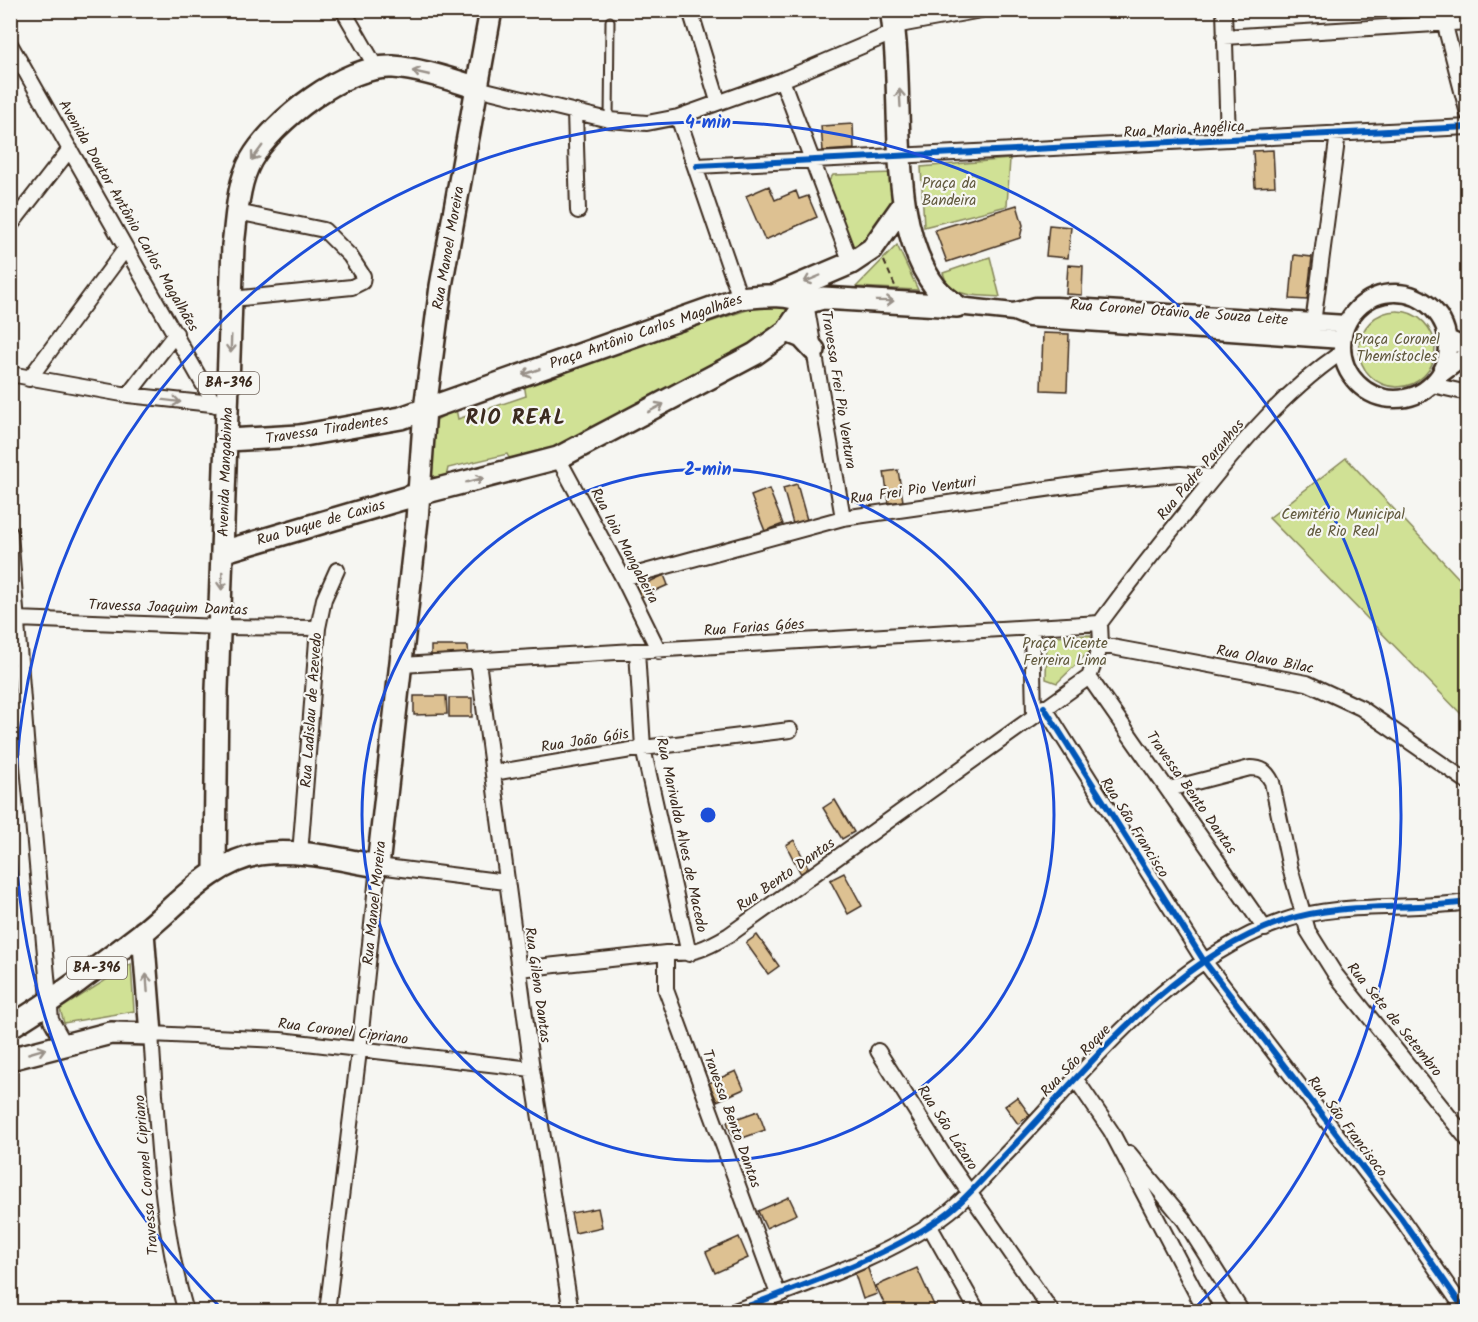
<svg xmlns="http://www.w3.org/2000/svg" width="1478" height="1322" viewBox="0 0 1478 1322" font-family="Kalam,sans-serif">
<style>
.green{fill:#d0e195;stroke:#86865a;stroke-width:1.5}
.building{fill:#ddc192;stroke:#3b2a1e;stroke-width:1.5}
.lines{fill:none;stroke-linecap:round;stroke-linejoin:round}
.service-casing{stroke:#3b2a1e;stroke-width:11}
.minor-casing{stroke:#3b2a1e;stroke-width:18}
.tertiary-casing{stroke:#3b2a1e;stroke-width:21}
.primary-casing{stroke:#3b2a1e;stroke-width:26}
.path{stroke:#3b2a1e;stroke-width:2;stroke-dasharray:6 4.5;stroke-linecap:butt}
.service{stroke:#f6f6f2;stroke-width:7}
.minor{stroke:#f6f6f2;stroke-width:14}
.tertiary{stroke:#f6f6f2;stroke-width:16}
.primary{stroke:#f6f6f2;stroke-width:21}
.cycleway-casing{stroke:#f6f6f2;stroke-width:10}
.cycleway{stroke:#0057b8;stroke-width:6}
.oneway{stroke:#989088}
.ring{fill:none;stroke:#1d4ed8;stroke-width:3}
.labels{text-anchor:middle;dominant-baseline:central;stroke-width:4.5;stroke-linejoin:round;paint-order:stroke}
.shield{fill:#f6f6f2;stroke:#73675e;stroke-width:1.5}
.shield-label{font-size:14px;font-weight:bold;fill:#3b2a1e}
.street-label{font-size:15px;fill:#3b2a1e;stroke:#f6f6f2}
.park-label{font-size:15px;fill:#60583c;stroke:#f6f6f2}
.district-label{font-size:21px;font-weight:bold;letter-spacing:1.5px;fill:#3b2a1e;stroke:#f6f6f2}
.centre{fill:#1d4ed8;stroke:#f6f6f2;stroke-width:3}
.ring-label{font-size:18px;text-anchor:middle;font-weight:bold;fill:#1d4ed8;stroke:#f6f6f2;stroke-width:4.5;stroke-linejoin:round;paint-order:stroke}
</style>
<rect width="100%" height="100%" fill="#f6f6f2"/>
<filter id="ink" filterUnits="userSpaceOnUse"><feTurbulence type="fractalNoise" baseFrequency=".0167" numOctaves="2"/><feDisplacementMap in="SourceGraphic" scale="12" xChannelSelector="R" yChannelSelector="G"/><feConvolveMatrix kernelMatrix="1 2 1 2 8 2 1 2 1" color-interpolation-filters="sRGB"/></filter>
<g filter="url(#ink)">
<path class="green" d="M 1010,159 L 1007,206 L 924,227 L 921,167 Z
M 893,173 L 891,206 L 864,248 L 854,250 L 828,182 L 833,175 Z
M 897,245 L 918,290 L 856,287 Z
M 990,257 L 1000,297 C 977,295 950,299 943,273 Z
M 788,306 L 792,314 L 749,351 L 559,450 L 512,463 L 507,454 L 448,468 L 446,477 C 438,480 433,477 428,471 L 434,421 L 456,409 L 458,419 L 526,396 L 524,383 L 753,308 Z
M1359 349a38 38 0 1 1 76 0a38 38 0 1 1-76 0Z
M 1346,458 L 1467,587 L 1467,720 L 1269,518 Z
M 1091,635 L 1090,651 L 1057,683 L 1046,679 L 1047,636 Z
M 131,964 L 134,1011 L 64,1023 L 60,1009 Z"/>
<path class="building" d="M 853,124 L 854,149 L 823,151 L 821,126 Z
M 1273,150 L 1275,186 L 1255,187 L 1253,151 Z
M 769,186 L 775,200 L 796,191 L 799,199 L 808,196 L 817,217 L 765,240 L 746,196 Z
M 1017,205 L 1023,225 L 1020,238 L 947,262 L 935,230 Z
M 1049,225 L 1071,227 L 1068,258 L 1046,256 Z
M 1294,255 L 1312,257 L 1307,300 L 1290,299 Z
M 1068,265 L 1083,266 L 1082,295 L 1066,294 Z
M 1043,333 L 1069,334 L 1067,391 L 1041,390 Z
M 898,470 L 903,501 L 889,503 L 884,472 Z
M 797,484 L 807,520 L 793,524 L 783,488 Z
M 769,489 L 783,524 L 765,531 L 751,496 Z
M 664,575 L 668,585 L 641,597 L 636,588 Z
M 431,646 L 468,646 L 469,658 L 431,659 Z
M 414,696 L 446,696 L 447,714 L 414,715 Z
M 449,698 L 472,698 L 472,717 L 449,717 Z
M 835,800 L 854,832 L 842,839 L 823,808 Z
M 794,840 L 809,869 L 801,874 L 786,845 Z
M 844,873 L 862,906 L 848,914 L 830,880 Z
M 757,935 L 779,966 L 768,974 L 746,943 Z
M 736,1071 L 744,1089 L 717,1101 L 709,1083 Z
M 1017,1097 L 1030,1115 L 1018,1124 L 1005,1106 Z
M 758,1111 L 765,1130 L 734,1141 L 727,1122 Z
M 789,1197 L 797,1214 L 766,1228 L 758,1211 Z
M 598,1208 L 602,1227 L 575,1233 L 571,1213 Z
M 739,1237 L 748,1258 L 715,1273 L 706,1252 Z
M 867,1266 L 877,1294 L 863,1299 L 854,1271 Z
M 917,1268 L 937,1312 L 888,1312 L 876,1286 Z"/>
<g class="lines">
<g class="service-casing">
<path id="service" d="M 609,120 L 610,21"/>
</g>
<g class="minor-casing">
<path id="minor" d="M 343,10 L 377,69
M 690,10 L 718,101
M 1224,10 L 1228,139
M 1441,10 L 1468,114
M 894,26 L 981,10
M 1224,37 L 1468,22
M 10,44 L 215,405
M 782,80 L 851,263
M 477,88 L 609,120 L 647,123 L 678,117 L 782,80 L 895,32
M 575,112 L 578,211
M 678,117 L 740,298
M 697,166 L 1468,127
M 10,226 L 70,149
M 232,299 L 352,287 L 362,282 L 363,276 L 350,256 L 324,230 L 237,212
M 806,303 L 843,518
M 1312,331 L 1338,133
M 10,374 L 128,395 L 221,405
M 29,379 L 126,248
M 1432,385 L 1468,393
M 128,395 L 176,333
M 558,458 L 623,578 L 659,651
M 10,533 L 29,777 L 51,1020 L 64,1043
M 623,578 L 843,518 L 1109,480 L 1180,474 L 1214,477
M 17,619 L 220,627 L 318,628
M 1100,623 C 1128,585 1157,548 1187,511 C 1233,453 1280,394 1342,352
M 1032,628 L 1034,714
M 1101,645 L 1307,683 L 1361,708 L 1468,782
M 637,651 L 643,748 L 689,954
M 478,661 L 532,1069 L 571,1312
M 402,665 L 1100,623
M 1089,677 L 1265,929
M 1044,707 L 1204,961 L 1401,1218 L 1466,1312
M 493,773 L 643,748 L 790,730
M 1169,789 L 1250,768 C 1262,768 1266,771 1272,782 L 1290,868 L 1308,931 L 1335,974 L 1468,1140
M 300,854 L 318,628 L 324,599 L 337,570
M 666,953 L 666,990 L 778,1294
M 519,969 L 666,953 C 694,954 705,949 729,935 L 1089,677 L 1101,645 L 1100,623
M 878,1051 L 946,1159 L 1052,1312
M 1075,1078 L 1111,1131 L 1206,1312
M 1129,1153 L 1184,1220 L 1242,1312
M 929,1225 L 978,1312
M 186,1312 C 159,1221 158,1128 151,1034 L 280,1040 L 532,1069
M 327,1312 L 359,1051 L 378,866 L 506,882
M 732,1312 C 801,1286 893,1256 950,1211 C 970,1195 987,1174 1004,1156 C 1086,1071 1167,961 1283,921 C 1341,901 1407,911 1468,902"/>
</g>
<g class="tertiary-casing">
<path id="tertiary" d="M1342 346a53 53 0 1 1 106 0a53 53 0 1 1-106 0Z
M 957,306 L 1014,312 L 1029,318 L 1342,340
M 1014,312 L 1035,306 L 1056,306 L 1346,324
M 1448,339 L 1459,344 L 1468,341
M 1441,374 L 1468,354"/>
</g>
<g class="primary-casing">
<path id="primary" d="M 891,10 C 906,93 884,222 936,288 C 942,295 950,301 957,306
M 776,295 L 851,263 L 872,249 L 903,205
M 806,303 L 823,298 L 957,306
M 787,331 L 802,337 L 814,350
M 228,440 L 299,436 L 401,418 L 740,298 C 762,296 787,292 806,303
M 222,552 L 419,494 L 558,458 L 755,354 L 787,331 L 806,303
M 215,870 L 217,690 L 233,245 C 237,217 237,185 251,160 C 273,121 346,64 393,67 C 420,69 451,79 477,88
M 10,1027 C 56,999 98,967 141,934 C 178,905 211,862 260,854 C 298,848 341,860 378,866 L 417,520 L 425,409 L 441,286 L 491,10
M 10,1059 L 111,1033 L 151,1034 L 143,932"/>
</g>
<path class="path" d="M 884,261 L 895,286"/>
<use href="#service" class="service"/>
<use href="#minor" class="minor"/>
<use href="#tertiary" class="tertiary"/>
<use href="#primary" class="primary"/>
<g class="cycleway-casing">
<path id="cycleway" d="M 697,166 L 1468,127
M 1044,707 L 1204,961 L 1401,1218 L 1466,1312
M 732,1312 C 801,1286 893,1256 950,1211 C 970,1195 987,1174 1004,1156 C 1086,1071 1167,961 1283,921 C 1341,901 1407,911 1468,902"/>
</g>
<use href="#cycleway" class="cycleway"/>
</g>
<defs><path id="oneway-shaft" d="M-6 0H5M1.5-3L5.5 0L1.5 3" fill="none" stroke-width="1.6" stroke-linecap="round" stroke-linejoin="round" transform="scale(1.5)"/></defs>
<g class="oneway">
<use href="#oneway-shaft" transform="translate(421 73) rotate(-167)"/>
<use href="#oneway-shaft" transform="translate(900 98) rotate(-93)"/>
<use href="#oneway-shaft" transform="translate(257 153) rotate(126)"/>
<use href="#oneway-shaft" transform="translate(812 279) rotate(157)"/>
<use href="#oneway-shaft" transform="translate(885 301) rotate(1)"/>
<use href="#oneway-shaft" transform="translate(231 344) rotate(92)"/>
<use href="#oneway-shaft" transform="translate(531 372) rotate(161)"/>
<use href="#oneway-shaft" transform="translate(172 401) rotate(7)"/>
<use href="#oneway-shaft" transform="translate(656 408) rotate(-28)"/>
<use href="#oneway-shaft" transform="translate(475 480) rotate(-15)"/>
<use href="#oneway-shaft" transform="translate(222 581) rotate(92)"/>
<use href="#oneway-shaft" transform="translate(147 983) rotate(-94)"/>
<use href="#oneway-shaft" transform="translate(37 1051) rotate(-16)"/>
</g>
</g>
<g class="ring">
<circle cx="708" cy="815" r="346"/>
<path d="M222 1309A693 693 0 1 1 1194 1309"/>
</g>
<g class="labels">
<g class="shield">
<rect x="199" y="372" width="60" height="22" rx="4.5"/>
<rect x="67" y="957" width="60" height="22" rx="4.5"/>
</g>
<g class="shield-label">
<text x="229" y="383">BA-396</text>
<text x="97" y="968">BA-396</text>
</g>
<g class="street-label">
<text transform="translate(1184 130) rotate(-3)">Rua Maria Angélica</text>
<text transform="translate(128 216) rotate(60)">Avenida Doutor Antônio Carlos Magalhães</text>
<text transform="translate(449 248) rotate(-80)">Rua Manoel Moreira</text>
<text transform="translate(1179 313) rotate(4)">Rua Coronel Otávio de Souza Leite</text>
<text transform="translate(646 332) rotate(-19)">Praça Antônio Carlos Magalhães</text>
<text transform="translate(838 390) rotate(81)">Travessa Frei Pio Ventura</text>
<text transform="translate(327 430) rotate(-9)">Travessa Tiradentes</text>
<text transform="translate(1201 470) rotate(-50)">Rua Padre Paranhos</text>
<text transform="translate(226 472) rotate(-88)">Avenida Mangabinha</text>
<text transform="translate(913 491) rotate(-8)">Rua Frei Pio Venturi</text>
<text transform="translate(321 523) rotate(-16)">Rua Duque de Caxias</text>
<text transform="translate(624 546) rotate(62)">Rua Ioio Mangabeira</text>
<text transform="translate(168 608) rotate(2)">Travessa Joaquim Dantas</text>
<text transform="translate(754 628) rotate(-4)">Rua Farias Góes</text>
<text transform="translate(1265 660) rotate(11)">Rua Olavo Bilac</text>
<text transform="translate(312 710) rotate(-86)">Rua Ladislau de Azevedo</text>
<text transform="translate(585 741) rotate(-9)">Rua João Góis</text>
<text transform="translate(1191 793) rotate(55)">Travessa Bento Dantas</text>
<text transform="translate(1134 828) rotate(58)">Rua São Francisco</text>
<text transform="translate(681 835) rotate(78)">Rua Marivaldo Alves de Macedo</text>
<text transform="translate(786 875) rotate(-35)">Rua Bento Dantas</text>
<text transform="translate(375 903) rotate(-84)">Rua Manoel Moreira</text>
<text transform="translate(537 985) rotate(82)">Rua Gileno Dantas</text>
<text transform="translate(1394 1020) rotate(51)">Rua Sete de Setembro</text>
<text transform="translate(343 1032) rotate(7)">Rua Coronel Cipriano</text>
<text transform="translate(1076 1061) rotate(-46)">Rua São Roque</text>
<text transform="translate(731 1119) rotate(70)">Travessa Bento Dantas</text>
<text transform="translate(1347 1127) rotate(53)">Rua São Francisoco</text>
<text transform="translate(947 1128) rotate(57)">Rua São Lázaro</text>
<text transform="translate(147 1175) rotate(-95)">Travessa Coronel Cipriano</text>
</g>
<g class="park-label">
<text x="949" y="184">Praça da<tspan x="949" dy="17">Bandeira</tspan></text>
<text x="1397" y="340">Praça Coronel<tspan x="1397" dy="17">Themístocles</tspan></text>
<text x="1343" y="515">Cemitério Municipal<tspan x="1343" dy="17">de Rio Real</tspan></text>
<text x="1065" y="644">Praça Vicente<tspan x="1065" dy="17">Ferreira Lima</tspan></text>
</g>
<g class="district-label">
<text x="516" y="418">RIO REAL</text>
</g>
</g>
<circle cx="708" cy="815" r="9" class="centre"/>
<g class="ring-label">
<text x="708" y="128">4 min</text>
<text x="708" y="475">2 min</text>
</g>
<rect width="1478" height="1322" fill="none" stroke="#f6f6f2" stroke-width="36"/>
<rect x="18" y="18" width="1442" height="1286" fill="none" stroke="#3b2a1e" stroke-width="2" filter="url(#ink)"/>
</svg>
